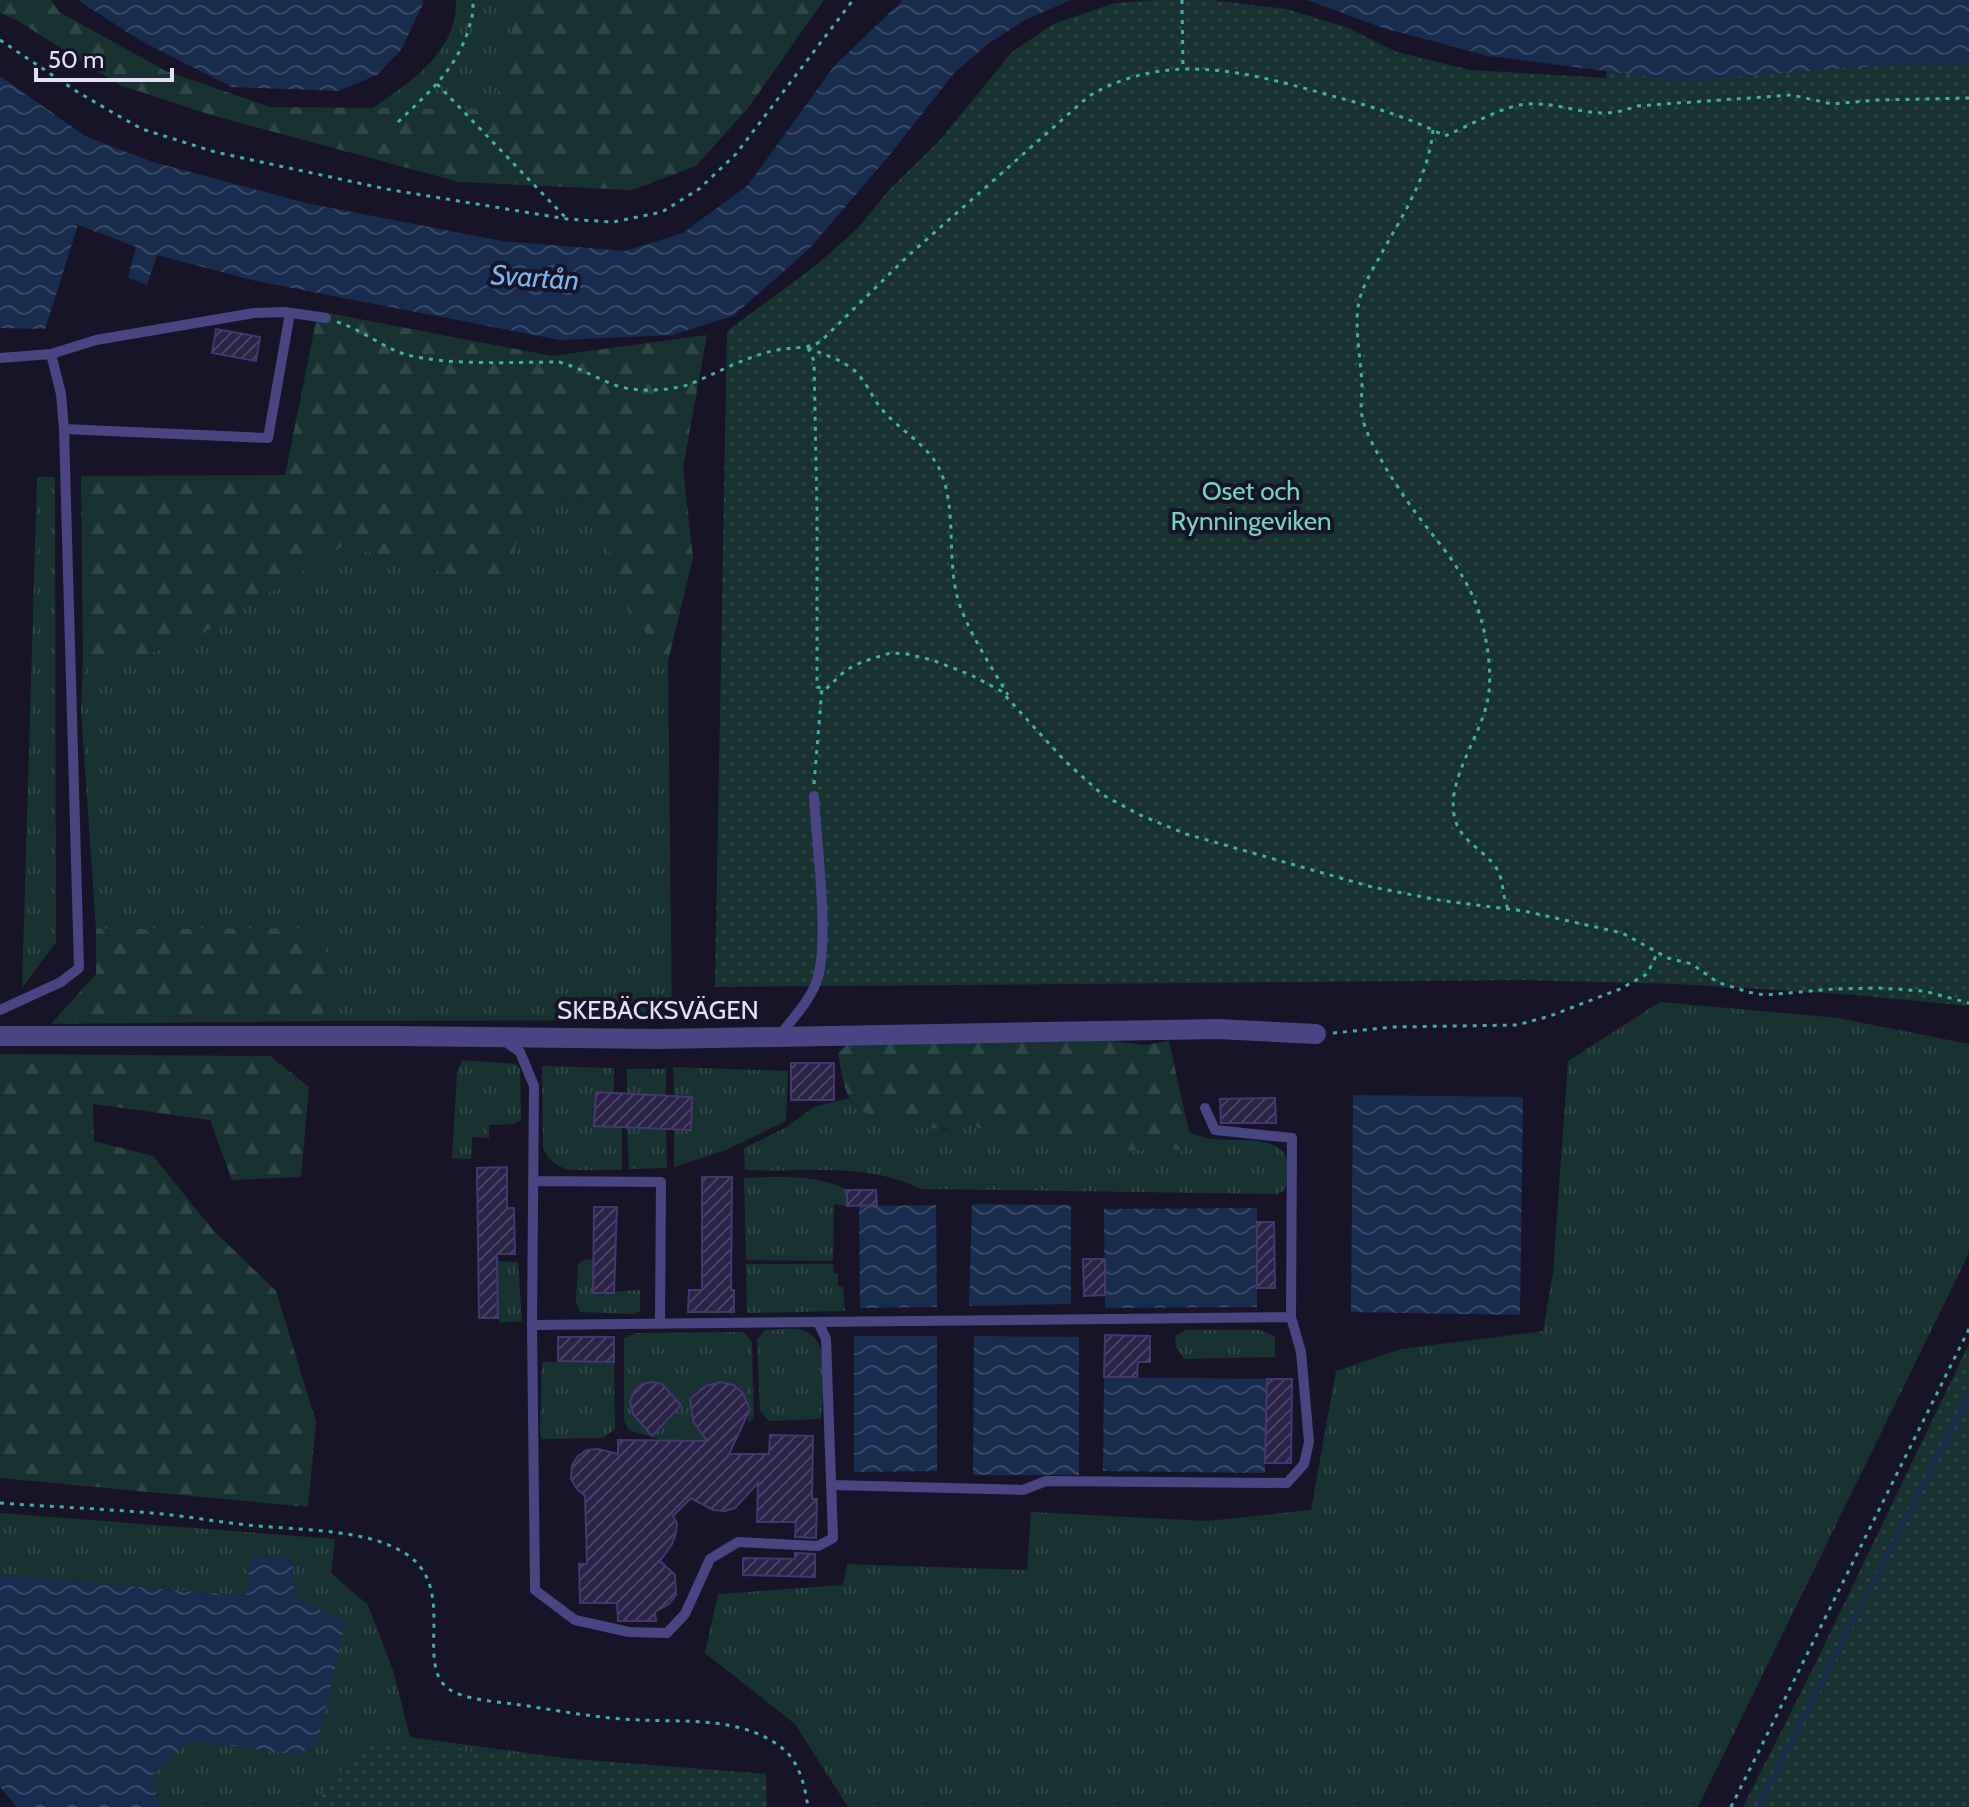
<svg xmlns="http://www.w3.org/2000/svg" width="1969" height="1807" viewBox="0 0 1969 1807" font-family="Cabin,sans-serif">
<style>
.grass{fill:url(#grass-tufts)}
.forest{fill:url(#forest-firs)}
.park{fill:url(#park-dots)}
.water{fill:url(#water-waves)}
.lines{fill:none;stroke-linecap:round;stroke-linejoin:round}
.stream{stroke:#182c4d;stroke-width:5}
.building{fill:url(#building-hatch);stroke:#433770;stroke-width:2}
.path{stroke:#40afaa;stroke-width:3;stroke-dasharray:4 6;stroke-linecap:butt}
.service{stroke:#484582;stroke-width:10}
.minor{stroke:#484582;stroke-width:20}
.labels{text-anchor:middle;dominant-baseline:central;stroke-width:8;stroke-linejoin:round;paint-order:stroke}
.park-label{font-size:26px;fill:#72d4bd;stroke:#181428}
.street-label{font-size:26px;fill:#e3dffb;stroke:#181428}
.water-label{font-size:28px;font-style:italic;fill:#79b6ef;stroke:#181428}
</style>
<defs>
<pattern id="grass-tufts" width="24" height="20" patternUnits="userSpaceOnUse" patternTransform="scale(2)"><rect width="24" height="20" fill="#183231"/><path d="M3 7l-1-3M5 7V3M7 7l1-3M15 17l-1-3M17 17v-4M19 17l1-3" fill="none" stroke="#2e4646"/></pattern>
<pattern id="forest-firs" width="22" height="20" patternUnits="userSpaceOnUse" patternTransform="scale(2)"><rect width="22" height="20" fill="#183231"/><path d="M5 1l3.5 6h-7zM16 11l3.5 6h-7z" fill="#2e4646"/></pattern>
<pattern id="park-dots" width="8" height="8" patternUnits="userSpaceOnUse" patternTransform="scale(2)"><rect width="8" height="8" fill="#183231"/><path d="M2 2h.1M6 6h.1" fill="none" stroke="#2e4646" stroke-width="1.8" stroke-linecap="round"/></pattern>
<pattern id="water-waves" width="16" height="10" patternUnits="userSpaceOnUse" patternTransform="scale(2)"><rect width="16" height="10" fill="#182c4d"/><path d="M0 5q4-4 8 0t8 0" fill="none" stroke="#394a68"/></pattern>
<pattern id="building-hatch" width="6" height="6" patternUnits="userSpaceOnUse" patternTransform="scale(2)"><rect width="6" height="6" fill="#2a2247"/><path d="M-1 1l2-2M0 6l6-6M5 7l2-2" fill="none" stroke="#494262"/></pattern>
</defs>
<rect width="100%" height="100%" fill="#181428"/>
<path class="grass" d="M 456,0 L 514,0 L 516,11 L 495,109 L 373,108 C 411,81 457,53 456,0 Z
M 37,477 L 55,477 L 56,942 L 22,988 Z
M 592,496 L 629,611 L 668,661 L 672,1020 L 321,1021 L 335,963 L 306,928 L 96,929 L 81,710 L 83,663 L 120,663 L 195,638 L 345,545 L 497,588 L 537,499 Z
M 1660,1002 L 1838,1018 L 1969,1044 L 1969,1253 L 1698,1807 L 848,1807 L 795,1724 L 705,1653 L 718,1594 L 843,1585 L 847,1564 L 1027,1570 L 1031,1512 L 1207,1521 L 1311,1510 L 1336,1371 L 1401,1349 L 1543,1331 L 1553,1273 L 1568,1061 Z
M 462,1060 L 516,1064 L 520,1069 L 521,1120 L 514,1124 L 489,1125 L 489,1138 L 472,1137 L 471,1159 L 452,1158 L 457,1072 Z
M 542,1066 L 614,1068 L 614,1093 L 596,1093 L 594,1125 L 622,1127 L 622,1170 L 569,1170 C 556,1166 548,1160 543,1148 Z
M 673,1067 L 788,1071 L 786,1121 L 726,1150 L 674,1167 L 674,1129 L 691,1130 L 692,1097 L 674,1096 Z
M 627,1069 L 666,1069 L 666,1095 L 627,1094 Z
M 849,1098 L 858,1109 L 944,1130 L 964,1124 L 1005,1135 L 1047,1139 L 1073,1139 L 1110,1152 L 1168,1148 L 1182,1151 L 1189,1132 C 1195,1134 1201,1137 1207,1138 C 1229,1143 1267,1134 1283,1152 C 1291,1161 1287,1178 1285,1190 L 1277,1194 L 921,1189 C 864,1161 806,1173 745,1170 L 744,1148 L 785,1128 L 814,1107 Z
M 627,1127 L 666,1129 L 667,1168 L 629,1169 Z
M 744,1178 C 777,1177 817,1174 847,1190 L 847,1206 L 834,1204 L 833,1261 L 746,1260 Z
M 593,1259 L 593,1293 L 640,1290 L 640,1311 L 633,1314 L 580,1312 L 576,1302 L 578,1264 L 584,1260 Z
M 497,1261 L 518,1262 L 522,1321 L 500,1323 L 498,1318 Z
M 746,1264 L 833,1264 L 834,1273 L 838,1273 L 838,1286 L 843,1286 L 845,1311 L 747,1313 Z
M 765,1330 C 776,1330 793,1327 803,1330 C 834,1341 822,1394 821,1419 L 769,1421 L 760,1411 L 757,1340 Z
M 1186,1330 L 1259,1330 L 1275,1336 L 1275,1357 L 1184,1359 L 1176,1347 L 1175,1336 Z
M 744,1332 L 752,1342 L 754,1418 L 748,1423 C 754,1360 677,1382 693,1421 C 696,1429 704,1435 709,1441 L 662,1440 L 629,1430 L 624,1421 L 624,1338 L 636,1333 Z
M 542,1362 L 614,1362 L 615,1429 L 603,1438 L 542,1439 L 540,1432 Z
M 0,1513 L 335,1539 L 331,1573 L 368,1605 L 394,1673 L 410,1737 L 718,1779 L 397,1807 L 161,1807 L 151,1777 L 189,1740 L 296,1755 L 295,1598 L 292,1558 L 247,1596 L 0,1575 Z"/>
<path class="forest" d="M 0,0 L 51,0 L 59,12 L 166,71 L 270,107 L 494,109 L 516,12 L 514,0 L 824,0 L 748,108 L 696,166 L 632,190 L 459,182 L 211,115 L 120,85 L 18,21 L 0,13 Z
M 318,311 L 552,356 L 707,335 L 683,468 L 693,558 L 668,661 L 629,611 L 591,496 L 537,499 L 497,588 L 345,545 L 195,638 L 120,663 L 83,663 L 81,476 L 285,475 Z
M 306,928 L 335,963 L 321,1021 L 51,1024 L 96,974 L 96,929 Z
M 1012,1029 L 1144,1045 L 1169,1041 L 1189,1132 L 1183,1151 L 1168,1148 L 1110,1152 L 1073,1139 L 1047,1139 L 1005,1135 L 964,1124 L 961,1128 C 934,1131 869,1125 852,1102 C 843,1090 841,1068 838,1053 L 847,1045 Z
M 0,1054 L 270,1056 L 309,1087 L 301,1177 L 232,1180 L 210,1120 L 93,1104 L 94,1141 L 153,1156 L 213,1230 L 276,1291 L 316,1422 L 308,1507 L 0,1478 Z"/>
<path class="park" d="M 1155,0 L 1211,0 L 1286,9 L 1348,28 L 1397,52 L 1470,70 L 1606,78 L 1607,58 L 1969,0 L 1969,1006 L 1856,995 L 1677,984 L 1524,980 L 715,987 L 727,331 L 814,267 L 858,228 L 889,190 L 940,140 L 1012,52 L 1053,24 L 1115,3 Z
M 1969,1344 L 1969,1807 L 1743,1807 L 1818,1658 Z
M 365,1743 L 766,1774 L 767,1807 L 311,1807 Z"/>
<path class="water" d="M 78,0 L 423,0 L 423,4 L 401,50 L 377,75 L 338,91 L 232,87 L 141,41 Z
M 903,0 L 1071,0 L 1025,20 L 988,44 L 955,72 L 888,157 L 809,249 L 733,316 L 672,335 L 560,340 L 256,281 L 157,255 L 147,285 L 128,278 L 136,247 L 78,225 L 45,329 L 0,328 L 0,76 L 85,136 L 153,162 L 306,203 L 502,241 L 625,251 L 683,233 L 748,185 L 835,65 Z
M 1307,0 L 1969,0 L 1969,63 L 1898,64 L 1684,81 L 1489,56 L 1383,28 Z
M 1353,1095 L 1523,1097 L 1520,1315 L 1351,1312 Z
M 972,1204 L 1071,1205 L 1071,1304 L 969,1306 Z
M 936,1205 L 937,1307 L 860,1308 L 859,1206 Z
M 1257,1208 L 1257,1307 L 1105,1308 L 1104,1209 Z
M 854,1336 L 937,1336 L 937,1471 L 854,1472 Z
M 974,1336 L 1079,1337 L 1079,1475 L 973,1475 Z
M 1104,1377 L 1267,1379 L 1265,1473 L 1103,1471 Z
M 251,1555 L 292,1557 L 295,1598 L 346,1621 L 317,1744 L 296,1755 L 189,1740 L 151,1777 L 161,1807 L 17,1807 L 0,1787 L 0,1575 L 246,1596 Z"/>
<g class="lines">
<path class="stream" d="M 1758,1807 L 1969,1395"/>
</g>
<path class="building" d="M 216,329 L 260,337 L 256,361 L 212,353 Z
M 791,1063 L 834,1063 L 834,1100 L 791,1100 Z
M 596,1092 L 692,1097 L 691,1130 L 594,1126 Z
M 1275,1098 L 1276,1123 L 1221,1123 L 1220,1099 Z
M 507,1167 L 507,1208 L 514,1208 L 515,1254 L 497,1254 L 498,1318 L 479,1318 L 477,1168 Z
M 702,1177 L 732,1177 L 731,1290 L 734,1290 L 734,1312 L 688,1312 L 689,1290 L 702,1290 Z
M 847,1190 L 876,1190 L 877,1205 L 847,1206 Z
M 594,1207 L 617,1207 L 614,1293 L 593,1293 Z
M 1257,1222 L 1274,1222 L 1275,1288 L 1257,1288 Z
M 1083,1259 L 1105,1259 L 1105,1295 L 1084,1296 Z
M 1105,1335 L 1150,1336 L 1150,1362 L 1138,1362 L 1137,1377 L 1104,1377 Z
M 558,1337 L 614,1337 L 614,1362 L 558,1361 Z
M 1267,1379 L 1292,1379 L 1291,1463 L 1265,1463 Z
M 653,1382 L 662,1384 L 681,1405 L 652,1436 L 633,1414 L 630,1402 L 634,1392 L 642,1384 Z
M 720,1382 L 733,1385 L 742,1392 L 750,1409 L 729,1454 L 769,1454 L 770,1435 L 813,1436 L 812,1499 L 817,1499 L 816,1538 L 795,1537 L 796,1522 L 757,1522 L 758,1483 L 735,1508 L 725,1511 L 713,1510 L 691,1498 L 673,1516 L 677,1523 L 676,1533 L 672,1544 L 660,1561 L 675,1575 L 676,1595 L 669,1604 L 655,1612 L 656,1621 L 618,1621 L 617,1603 L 580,1603 L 579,1564 L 587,1564 L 585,1496 L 577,1489 L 571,1479 L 572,1465 L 578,1456 L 587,1450 L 598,1449 L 618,1454 L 618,1440 L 707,1441 L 693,1421 L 690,1399 L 706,1386 Z
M 795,1553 L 815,1554 L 815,1577 L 743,1575 L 743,1558 L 795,1559 Z"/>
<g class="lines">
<path class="path" d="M 1182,0 L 1183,68
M 0,40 L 76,91 L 117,115 L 142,129 L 215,152 L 386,189 L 567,219 L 613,222 L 662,212 L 699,189 L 736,154 L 853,0
M 437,84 L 565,217
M 398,122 C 427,94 455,71 468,31 C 471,20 475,11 472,0
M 1433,130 C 1428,178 1402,216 1379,258 C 1371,272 1360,291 1358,307 C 1355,334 1361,360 1362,386 C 1362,396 1360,407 1362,416 C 1367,442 1399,490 1415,512 C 1442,548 1468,574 1481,619 C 1488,644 1493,678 1487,703 C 1479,739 1445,783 1455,819 C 1461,842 1485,850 1497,869 C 1504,881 1502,896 1508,909
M 337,322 C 361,329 380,346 404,354 C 445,366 515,362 559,362 C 578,367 594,377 612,384 C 634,393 666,391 688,385 C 717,373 747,356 777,350 C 793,347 806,349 820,342 L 909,255 L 1089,96 C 1166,51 1244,71 1325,94 C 1366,105 1407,116 1445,136 C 1469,126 1495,110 1520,105 C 1561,98 1593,125 1636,106 L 1792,95 L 1832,104 L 1877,100 L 1969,98
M 808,348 L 814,361 L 817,509 L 817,687 L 826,689 L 846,670 L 862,662 L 890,653 L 907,654 L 932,660 L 971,675 L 1001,691 L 1065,761 L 1103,795 L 1140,815 L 1186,834 L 1372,887 L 1444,901 L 1524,911 L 1622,933 L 1668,958 L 1692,964 L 1717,982 L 1748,992 L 1765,995 L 1834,989 L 1878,988 L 1924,991 L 1969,1003
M 808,348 C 820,353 836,358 847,365 C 862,374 868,389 877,403 C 896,430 931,444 942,475 C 957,515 946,561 959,603 C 970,635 991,666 1008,695
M 814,784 L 822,688
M 1333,1033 L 1394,1027 L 1517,1025 L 1550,1016 L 1620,989 L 1647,974 L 1658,952
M 0,1503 C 54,1507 109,1509 163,1514 C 191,1517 219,1522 247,1525 C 287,1529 329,1529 367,1538 C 384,1542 404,1550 416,1562 C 455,1602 411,1674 456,1693 C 476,1701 500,1702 521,1705 C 561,1711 601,1719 641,1720 C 687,1722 743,1717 782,1748 C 799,1761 805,1786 808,1807
M 1731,1807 L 1969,1329"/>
<path class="service" d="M 0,358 L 51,354 L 96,340 L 254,313 L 285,312 L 326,318
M 64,429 L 268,438 L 290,313
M 0,1010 L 61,982 L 79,968 L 64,429 L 61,394 L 51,354
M 780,1035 C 793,1018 808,1003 816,983 C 831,945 816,840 814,796
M 503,1040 L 520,1052 L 534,1086 L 532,1325 L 535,1590 L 575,1620 L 629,1632 L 667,1633 L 685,1614 L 710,1559 L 738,1542 L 818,1546 L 833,1538 L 826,1339 L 818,1322
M 533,1181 L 661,1182 L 660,1323
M 532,1325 L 1291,1317
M 831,1485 L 1023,1490 L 1046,1481 L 1287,1483 L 1304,1464 L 1309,1442 L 1301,1352 L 1291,1317 L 1292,1138 L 1215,1130 L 1205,1108"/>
<path class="minor" d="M 0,1036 L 394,1036 L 659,1039 L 1218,1029 L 1316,1034"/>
</g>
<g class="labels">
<g class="park-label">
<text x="1251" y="491">Oset och<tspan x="1251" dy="30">Rynningeviken</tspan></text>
</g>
<g class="street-label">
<text x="658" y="1010">SKEBÄCKSVÄGEN</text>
</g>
<g class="water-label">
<text transform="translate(535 277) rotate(4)">Svartån</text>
</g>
</g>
<path d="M36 68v12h136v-12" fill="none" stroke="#e3dffb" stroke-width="4"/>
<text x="48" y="68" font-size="24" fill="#e3dffb" stroke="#181428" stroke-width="6" paint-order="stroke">50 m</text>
</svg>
